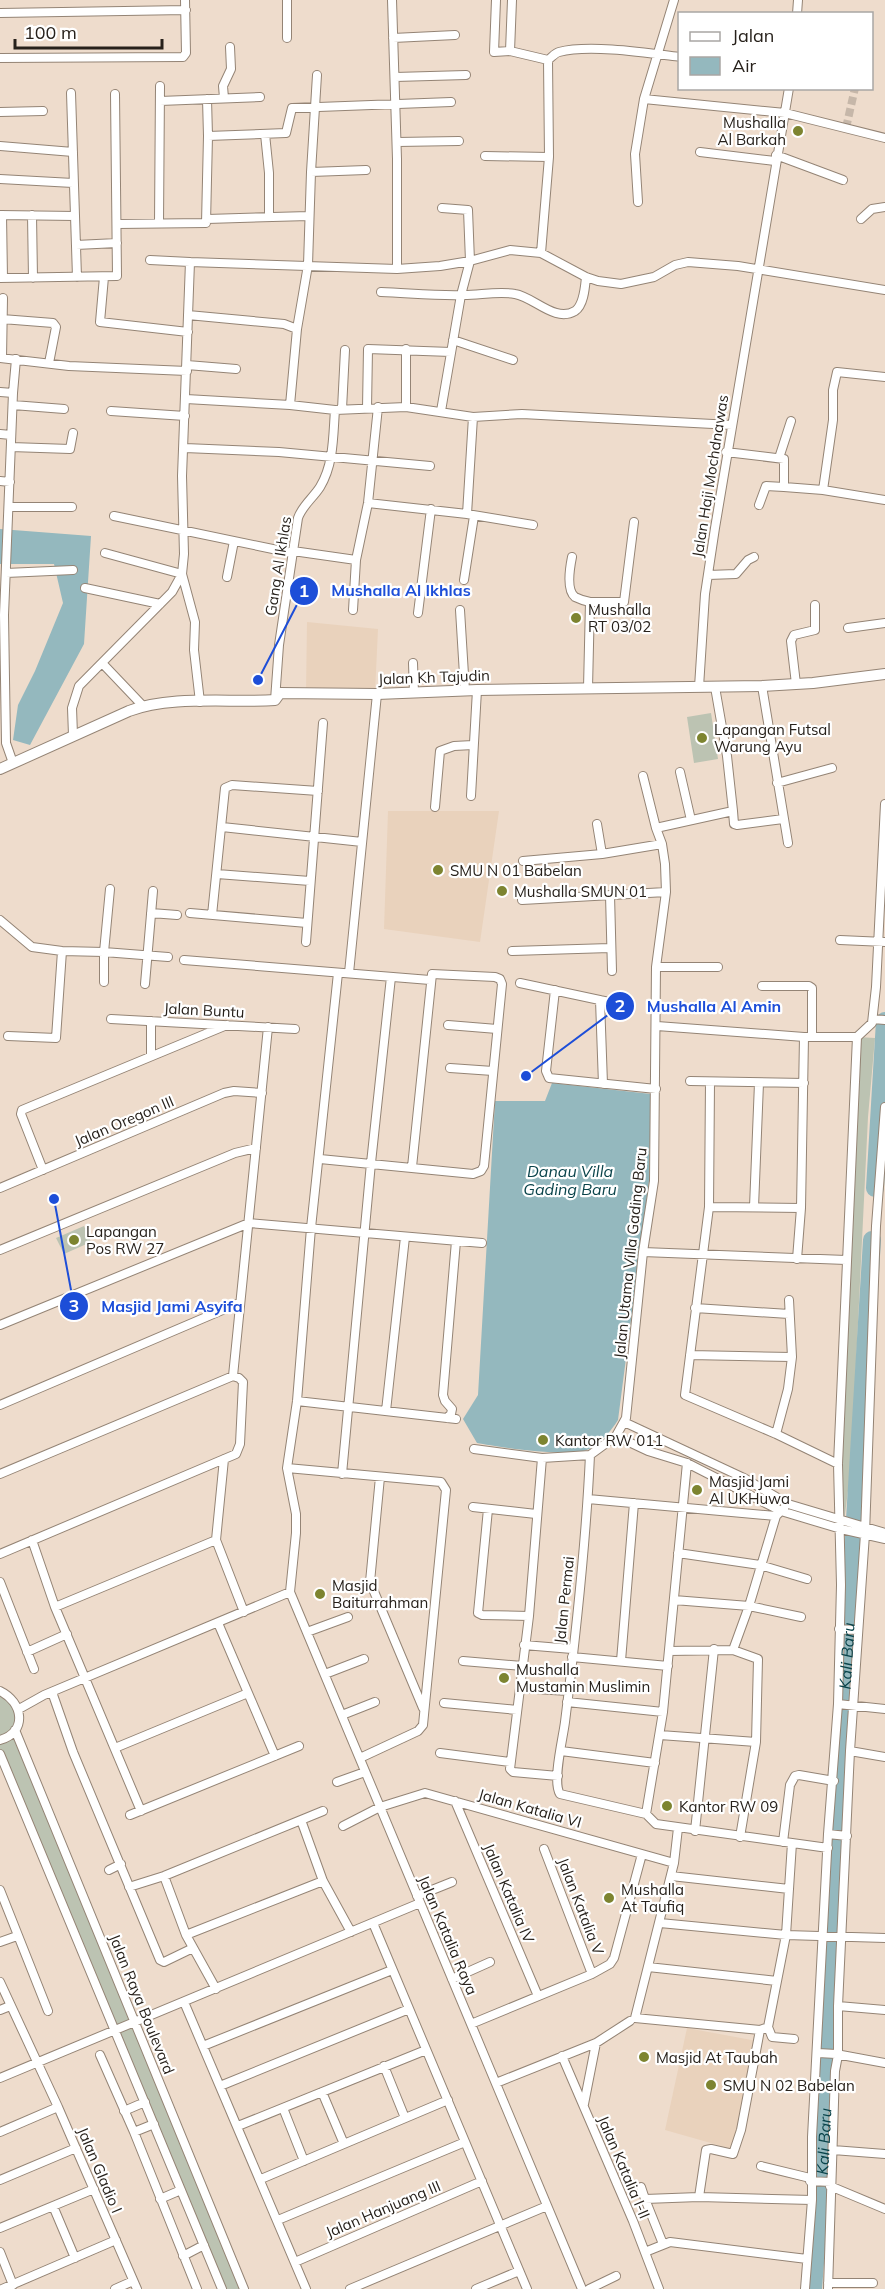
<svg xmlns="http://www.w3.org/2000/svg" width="885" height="2289" viewBox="0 0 885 2289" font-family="Mulish,sans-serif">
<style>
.built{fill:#e9d2bc}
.grass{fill:#bcc3b2}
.water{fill:#94b8be}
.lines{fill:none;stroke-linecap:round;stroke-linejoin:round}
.river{stroke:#94b8be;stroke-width:18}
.minor-tunnel{stroke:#c6b7a9;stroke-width:8;stroke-dasharray:8 4;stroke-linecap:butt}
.minor-casing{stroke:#948475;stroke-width:10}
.tertiary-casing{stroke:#948475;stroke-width:12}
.minor{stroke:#fff;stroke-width:8}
.tertiary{stroke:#fff;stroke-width:10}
.poi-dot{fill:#7d8430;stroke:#fff;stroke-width:2}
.labels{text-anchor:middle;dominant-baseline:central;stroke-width:4.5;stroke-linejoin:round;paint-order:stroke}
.poi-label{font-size:15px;fill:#27211b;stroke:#fff;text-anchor:start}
.street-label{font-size:15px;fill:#27211b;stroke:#fff}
.water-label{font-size:16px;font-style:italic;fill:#09434a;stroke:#fff}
.leader{fill:none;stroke:#1d4ed8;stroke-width:2}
.callout-dot{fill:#1d4ed8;stroke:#fff;stroke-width:2}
.mark-label{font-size:18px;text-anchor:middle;font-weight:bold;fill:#fff}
.callout-label{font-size:16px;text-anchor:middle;font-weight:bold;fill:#1d4ed8;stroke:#fff;stroke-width:4.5;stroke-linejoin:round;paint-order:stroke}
</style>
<rect width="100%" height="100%" fill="#eedccc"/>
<path class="built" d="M 307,622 L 378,629 L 375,693 L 306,693 Z
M 388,811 L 499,811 L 480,942 L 384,929 Z
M 687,2028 L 757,2041 L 732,2149 L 665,2130 Z"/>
<path class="grass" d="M 711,713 L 718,759 L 694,763 L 687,717 Z
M 857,1037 L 875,1038 L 868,1117 L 851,1467 L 844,1522 L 838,1519 Z
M 84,1226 L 91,1242 L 64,1254 L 56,1238 Z
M 0,1691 L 19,1709 L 16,1730 L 244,2289 L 222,2289 L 0,1754 Z"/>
<path class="water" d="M 0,529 L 91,536 L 84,644 L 30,745 L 13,740 L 18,705 L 35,671 L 63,603 L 54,564 L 0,564 Z
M 552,1083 L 651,1094 L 649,1181 L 618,1420 C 611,1431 601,1443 589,1449 C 573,1458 497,1447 477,1443 L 463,1419 L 478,1395 L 495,1101 L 545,1101 Z"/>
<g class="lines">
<g class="river">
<path d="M 875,1188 L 885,1021"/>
<path id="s1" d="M 813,2289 L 823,2159 L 843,1716 L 872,1240"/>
</g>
<path class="minor-tunnel" d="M 846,128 L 855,88"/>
<g class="minor-casing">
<path id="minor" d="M 287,0 L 287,38
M 392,0 L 397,159 L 397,269
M 496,0 L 494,52 L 510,51 L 548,60
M 0,13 L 186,10
M 797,14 L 798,0
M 393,38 L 455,35
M 510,51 L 512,0
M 0,58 L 183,57 L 186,53 L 185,0
M 395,77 L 466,75
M 71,93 L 77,277
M 224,98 L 223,86 L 231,69 L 230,47
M 644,99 L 785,113 L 885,138
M 160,101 L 260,97
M 0,112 L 43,111
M 265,134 L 269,173 L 269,217
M 208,136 L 286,133 L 292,108 L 451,102
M 397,142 L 459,141
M 0,146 L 73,152
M 700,152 L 775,161
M 776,155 L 843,180
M 485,156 L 549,157
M 311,172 L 366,170
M 0,179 L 73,183
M 638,202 L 635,154 L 644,99 L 674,0
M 0,215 L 75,216
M 2,215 L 3,278
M 32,215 L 33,278
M 207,219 L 309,216
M 861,219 L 872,209 L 885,207
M 159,223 L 160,86
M 117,224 L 206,223 L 208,136 L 207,99
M 76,245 L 117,243
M 541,253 L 549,157 L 548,60 C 552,57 555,53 559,52 C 589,44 648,53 680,57
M 150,260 L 190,262
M 104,277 L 100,322 L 188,332
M 0,278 L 117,276 L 115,94
M 381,292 C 409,293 437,296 464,295 C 480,295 499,291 515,294 C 534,297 555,323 575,311 C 584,305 585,287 586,277
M 188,315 L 284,324 L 297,329 L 290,405
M 2,319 L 53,323 L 56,327 L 49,363
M 297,329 L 308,265 L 311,172 L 317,75
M 453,340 L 513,360
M 406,349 L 406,407
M 0,358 L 69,366 L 187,371
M 2,358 L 3,298
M 187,365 L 236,369
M 0,392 L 13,393
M 186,399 L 290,405 L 335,410 L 406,407 L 473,417 L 522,414 L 732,425
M 13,405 L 64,409
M 367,408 L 368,349 L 451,352
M 342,409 L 345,350
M 111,411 L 185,416
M 441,411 L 461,295 L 470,261 L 468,210 L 442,208
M 0,434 L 11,435
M 11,447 L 70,449 L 73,433
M 185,448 L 279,452 L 430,466
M 726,452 L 784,459 L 784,487 L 766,486 L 759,505
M 779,458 L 791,421
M 0,481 L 10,482
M 784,487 L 823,490 L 885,500
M 823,490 L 833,420 L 833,390 L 837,372 L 885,377
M 368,503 L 467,514 L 533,525
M 9,507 L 72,507
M 467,514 L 473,417
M 114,516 L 292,553
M 293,551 L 356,560 L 353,610
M 105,553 L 182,574 L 195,622 L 194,650 L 200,702
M 572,557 C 570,567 566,590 575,597 C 579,599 585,601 590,602
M 356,560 L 368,503 L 378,407
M 6,573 L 73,570
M 708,575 L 736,574 L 748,560 L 754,557
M 227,577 L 234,541
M 464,580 L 474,516
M 85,588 L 160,604
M 460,610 L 465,691
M 418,613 L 431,509
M 848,628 L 885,623
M 413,663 L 414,693
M 103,664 L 143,706
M 796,684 L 791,641 L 794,635 L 815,630 L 815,605
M 762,686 L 788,843
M 699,687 L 705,594 L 715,528 L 789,88
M 588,688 L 590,602 L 624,602 L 634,522
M 275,700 L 279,645 L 298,518 C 302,506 313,498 320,487 C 334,464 333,436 335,410
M 73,735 L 72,708 L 79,686 L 172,592 L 182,574 L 184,554 L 182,476 L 190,262 L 397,269 L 440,266 L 470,261 L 510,250 L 541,253 L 586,277 L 598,281 L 621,284 L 654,277 L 675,265 L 688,262 L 738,266 L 885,290
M 13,763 L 6,743 L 4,615 L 13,393 L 16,359
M 680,772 L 691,820
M 643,776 L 656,828
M 777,783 L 832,768
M 471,796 L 477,690
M 435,807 L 440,751 L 454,746 L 473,745
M 733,811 L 734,824 L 737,825 L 783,819
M 597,824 L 602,854
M 222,827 L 362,842
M 523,861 L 602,854 L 662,844
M 217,874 L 310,881
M 110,889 L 104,952 L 168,957
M 610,895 L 612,971
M 522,900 L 666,892
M 151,913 L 177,915
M 190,913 L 307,923
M 212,915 L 225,788 L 232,785 L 318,791
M 0,920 L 32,947 L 62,951 L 104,952 L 104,982
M 840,940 L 885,942
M 306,942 L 323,723
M 512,951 L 610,948
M 184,960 L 430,980
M 656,967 L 718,967
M 338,973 L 311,1228 L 297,1401 L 287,1468 L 296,1514 L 296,1533 L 290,1592 L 582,2289
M 349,973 L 377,694
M 520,983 L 623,1005
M 145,984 L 153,891
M 762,986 L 809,986 L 812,988 L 812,1036
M 555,990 L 546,1071 L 549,1078 L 656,1089
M 600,1000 L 603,1084
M 111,1019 L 295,1029
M 873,1019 L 885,1020
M 448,1025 L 497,1029
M 657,1026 L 804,1037 L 857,1037 L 872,1023 L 876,987 L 885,804
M 8,1036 L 56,1038 L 62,951
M 151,1056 L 151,1021
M 450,1068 L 493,1071
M 690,1081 L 804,1083
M 710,1082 L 709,1207 L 685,1395 L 776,1434 L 838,1464
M 320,1159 L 473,1174 L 481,1171 L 484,1166 L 502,984 L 500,979 L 495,977 L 432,974 L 412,1167
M 43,1170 L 21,1114 L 22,1110 L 227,1025
M 0,1188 L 224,1093 L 234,1091 L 262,1093
M 709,1207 L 801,1208
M 754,1207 L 759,1083
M 0,1250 L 235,1153 L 256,1148
M 643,1252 L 846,1260
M 797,1259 L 801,1208 L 804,1037
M 695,1308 L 789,1314
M 0,1325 L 249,1223 L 482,1243
M 690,1355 L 792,1357
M 233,1376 L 268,1027
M 297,1401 L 456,1419
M 0,1405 L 239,1303
M 386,1411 L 405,1237
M 447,1418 L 451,1414 L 452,1409 L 445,1401 L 443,1395 L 456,1241
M 624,1422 L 744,1478 L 788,1504 L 885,1533
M 776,1434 L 788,1389 L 792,1357 L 789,1300
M 616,1436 L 648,1451 L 687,1463 L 781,1511 L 841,1529 L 885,1539
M 474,1449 L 542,1458 L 590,1455 L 616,1436 L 626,1418 L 643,1252 L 654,1181 L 656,967 L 666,892 L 665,864 L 662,844 L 656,828 L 733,811 L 727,756 L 715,687
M 590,1455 C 586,1544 576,1634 565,1722 C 563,1738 552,1782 560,1794 L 646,1814 L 656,1824 L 828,1848
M 542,1458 L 529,1616 L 510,1769 L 513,1772 L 558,1776
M 224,1459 L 216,1540 L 244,1612
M 287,1468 L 441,1482 L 446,1490 L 423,1725 L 418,1731 L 360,1758
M 0,1474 L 233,1376 L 239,1378 L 243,1382 L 240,1444 L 236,1454 L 0,1554
M 342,1474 L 371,1163 L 391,977
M 380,1477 L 370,1582 L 423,1708
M 588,1499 L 776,1516 L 784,1508
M 473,1507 L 536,1514
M 488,1509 L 478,1613 L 482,1615 L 529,1616
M 32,1540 L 55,1607 L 141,1811
M 678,1553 L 760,1565 L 807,1579
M 0,1582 L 34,1669
M 674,1600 L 749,1606 L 801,1617
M 55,1607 L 216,1540
M 218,1623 L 275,1756
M 839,1629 L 857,1630
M 307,1632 L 348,1617
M 524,1645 L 572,1649
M 733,1650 L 749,1606 L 776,1516
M 669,1651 L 733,1650 L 758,1659 L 756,1742 L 740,1837
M 27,1652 L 67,1634
M 572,1657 L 668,1666
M 463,1661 L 522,1666
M 621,1661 L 634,1503
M 325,1674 L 364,1659
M 520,1688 L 568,1691
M 0,1691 C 23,1702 28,1732 0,1740
M 52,1692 L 73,1752 L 160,1960 L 164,1962 L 193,1948
M 567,1702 L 663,1712
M 444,1703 L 517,1710
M 838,1704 L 885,1709
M 19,1709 L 44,1695 L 290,1592
M 342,1715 L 375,1702
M 15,1730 L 244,2289
M 660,1735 L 756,1742
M 115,1748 L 248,1693
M 561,1751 L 655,1763
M 850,1751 L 885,1757
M 440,1753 L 510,1762
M 0,1754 L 222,2289
M 337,1782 L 365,1772
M 455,1801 L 538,1996
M 646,1814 L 663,1712 L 687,1463
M 130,1815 L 299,1746
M 301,1820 L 323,1881 L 351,1932
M 343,1826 L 380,1807 L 425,1793 L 674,1863
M 678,1828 L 674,1863 L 635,2018 L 760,2030 L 768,2027 L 786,1935 L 792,1843
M 695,1831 L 714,1649
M 828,1834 L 847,1836
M 783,1842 L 790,1785 L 795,1776 L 799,1775 L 834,1781
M 544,1849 L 592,1974
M 109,1870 L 121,1864
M 164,1876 L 186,1935 L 216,1989
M 671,1876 L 789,1889
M 129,1887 L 164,1876 L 323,1811
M 0,1890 L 48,2011
M 417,1896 L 452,1882
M 373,1923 L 527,2289
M 660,1923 L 786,1935 L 885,1938
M 186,1935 L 323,1881
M 0,1942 L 17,1936
M 648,1967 L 777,1981
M 452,1979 L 490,1962
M 0,1982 L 58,2107 L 137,2289
M 184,2002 L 306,2289
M 838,2006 L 885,2010
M 0,2010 L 10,2006
M 471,2024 L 592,1974 L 610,1964 L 614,1958 L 642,1854
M 768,2027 L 772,2037 L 794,2039
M 203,2046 L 392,1970
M 818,2053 L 836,2054 L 885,2063
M 100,2055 L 134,2132 L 197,2289
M 562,2056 L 633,2221 L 659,2289
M 384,2066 L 405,2118
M 0,2078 L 420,1903
M 496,2083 L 596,2043 L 630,2021
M 220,2086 L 409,2009
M 322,2092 L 344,2144
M 584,2104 L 596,2043
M 283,2108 L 304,2161
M 124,2111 L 145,2102
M 238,2126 L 426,2050
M 0,2132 L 58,2107
M 134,2132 L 154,2124
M 833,2150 L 885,2154
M 761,2166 L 810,2178
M 261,2179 L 448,2100
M 0,2180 L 76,2148
M 810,2181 L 831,2182
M 830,2186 L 885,2209
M 641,2187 L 645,2199 L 699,2197 L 812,2200
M 699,2197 L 706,2150 L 711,2149 L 733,2154 L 741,2130 L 760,2030
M 160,2199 L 181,2190
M 645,2199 L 663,2244
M 53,2206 L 75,2258
M 278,2220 L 465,2142
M 0,2228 L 94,2189
M 0,2252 L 13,2285
M 645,2252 L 670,2242 L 807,2259
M 183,2256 L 204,2245
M 295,2262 L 482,2181
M 828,2283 L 873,2283
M 2,2289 L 116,2240
M 115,2289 L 133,2281
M 350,2289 L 547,2206
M 476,2289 L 519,2271
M 589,2289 L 616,2276
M 805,2289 L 812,2200 L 812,2137 L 828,1834 L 838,1704 L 841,1585 L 838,1464 L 857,1037
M 828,2289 L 835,2071 L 838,2055 L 838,2006 L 850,1751 L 865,1534 L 876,1226 L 885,1107"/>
</g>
<g class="tertiary-casing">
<path id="tertiary" d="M 0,769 L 129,711 C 172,695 229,703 275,700 L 280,693 L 377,694 L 477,690 L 762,686 L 813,683 L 885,674"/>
</g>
<use href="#minor" class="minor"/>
<use href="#tertiary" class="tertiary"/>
</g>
<g class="poi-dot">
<circle cx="798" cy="131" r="6"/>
<circle cx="576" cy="618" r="6"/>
<circle cx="702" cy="738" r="6"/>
<circle cx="438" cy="870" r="6"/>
<circle cx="502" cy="891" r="6"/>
<circle cx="74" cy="1240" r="6"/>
<circle cx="543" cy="1440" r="6"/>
<circle cx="697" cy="1490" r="6"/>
<circle cx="320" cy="1594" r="6"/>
<circle cx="504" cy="1678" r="6"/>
<circle cx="667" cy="1806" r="6"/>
<circle cx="609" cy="1898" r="6"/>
<circle cx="644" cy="2057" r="6"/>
<circle cx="711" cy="2085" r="6"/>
</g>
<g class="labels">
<g class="poi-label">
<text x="786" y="122" text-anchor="end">Mushalla<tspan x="786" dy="17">Al Barkah</tspan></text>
<text x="588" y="609">Mushalla<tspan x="588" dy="17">RT 03/02</tspan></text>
<text x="714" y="729">Lapangan Futsal<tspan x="714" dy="17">Warung Ayu</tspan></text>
<text x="450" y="870">SMU N 01 Babelan</text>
<text x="514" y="891">Mushalla SMUN 01</text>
<text x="86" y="1231">Lapangan<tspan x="86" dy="17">Pos RW 27</tspan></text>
<text x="555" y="1440">Kantor RW 011</text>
<text x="709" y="1481">Masjid Jami<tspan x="709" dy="17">Al UKHuwa</tspan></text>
<text x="332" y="1585">Masjid<tspan x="332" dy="17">Baiturrahman</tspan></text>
<text x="516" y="1669">Mushalla<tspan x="516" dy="17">Mustamin Muslimin</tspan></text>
<text x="679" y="1806">Kantor RW 09</text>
<text x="621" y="1889">Mushalla<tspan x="621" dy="17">At Taufiq</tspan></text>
<text x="656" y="2057">Masjid At Taubah</text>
<text x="723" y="2085">SMU N 02 Babelan</text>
</g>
<g class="street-label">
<text transform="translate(710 476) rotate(-81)">Jalan Haji Mochdnawas</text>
<text transform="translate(278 566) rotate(-81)">Gang Al Ikhlas</text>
<text transform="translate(434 677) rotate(-2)">Jalan Kh Tajudin</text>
<text transform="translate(204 1010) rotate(3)">Jalan Buntu</text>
<text transform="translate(124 1121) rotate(-23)">Jalan Oregon III</text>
<text transform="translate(630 1253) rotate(-84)">Jalan Utama Villa Gading Baru</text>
<text transform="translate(564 1600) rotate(-84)">Jalan Permai</text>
<text transform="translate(530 1808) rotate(16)">Jalan Katalia VI</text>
<text transform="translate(509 1893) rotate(67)">Jalan Katalia IV</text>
<text transform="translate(581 1906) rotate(69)">Jalan Katalia V</text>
<text transform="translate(448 1935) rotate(67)">Jalan Katalia Raya</text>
<text transform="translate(142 2004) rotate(68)">Jalan Raya Boulevard</text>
<text transform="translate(624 2167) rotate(67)">Jalan Katalia I-II</text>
<text transform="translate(100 2170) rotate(67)">Jalan Gladio I</text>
<text transform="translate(383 2209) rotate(-23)">Jalan Hanjuang III</text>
</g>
<g class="water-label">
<text x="570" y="1171">Danau Villa<tspan x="570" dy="18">Gading Baru</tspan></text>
<text stroke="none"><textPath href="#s1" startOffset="634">Kali Baru</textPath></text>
<text stroke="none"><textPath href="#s1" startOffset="148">Kali Baru</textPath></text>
</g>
</g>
<path class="leader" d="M258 680L304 591M526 1076L620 1006M54 1199L74 1306"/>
<g class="callout-dot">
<circle cx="258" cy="680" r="6"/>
<circle cx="526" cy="1076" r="6"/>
<circle cx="54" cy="1199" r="6"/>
<circle cx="304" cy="591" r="15"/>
<circle cx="620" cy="1006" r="15"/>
<circle cx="74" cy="1306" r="15"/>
</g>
<g class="mark-label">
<text x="304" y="597">1</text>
<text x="620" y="1012">2</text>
<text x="74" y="1312">3</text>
</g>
<g class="callout-label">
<text x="401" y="596">Mushalla Al Ikhlas</text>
<text x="714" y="1012">Mushalla Al Amin</text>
<text x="172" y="1312">Masjid Jami Asyifa</text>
</g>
<rect x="678" y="12" width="195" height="78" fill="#ffffff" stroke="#a9a6a4" stroke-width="1.5"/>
<rect x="690" y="32" width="30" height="9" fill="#ffffff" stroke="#a9a6a4" stroke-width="1.5"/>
<text x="732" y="42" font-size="18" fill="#27211b">Jalan</text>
<rect x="690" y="57" width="30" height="18" fill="#94b8be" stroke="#a9a6a4" stroke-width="1.5"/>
<text x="732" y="72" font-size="18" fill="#27211b">Air</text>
<path d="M15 39v9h147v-9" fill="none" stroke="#27211b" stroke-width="3"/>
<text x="24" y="39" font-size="18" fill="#27211b" stroke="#ffffff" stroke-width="4.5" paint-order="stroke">100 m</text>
</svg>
